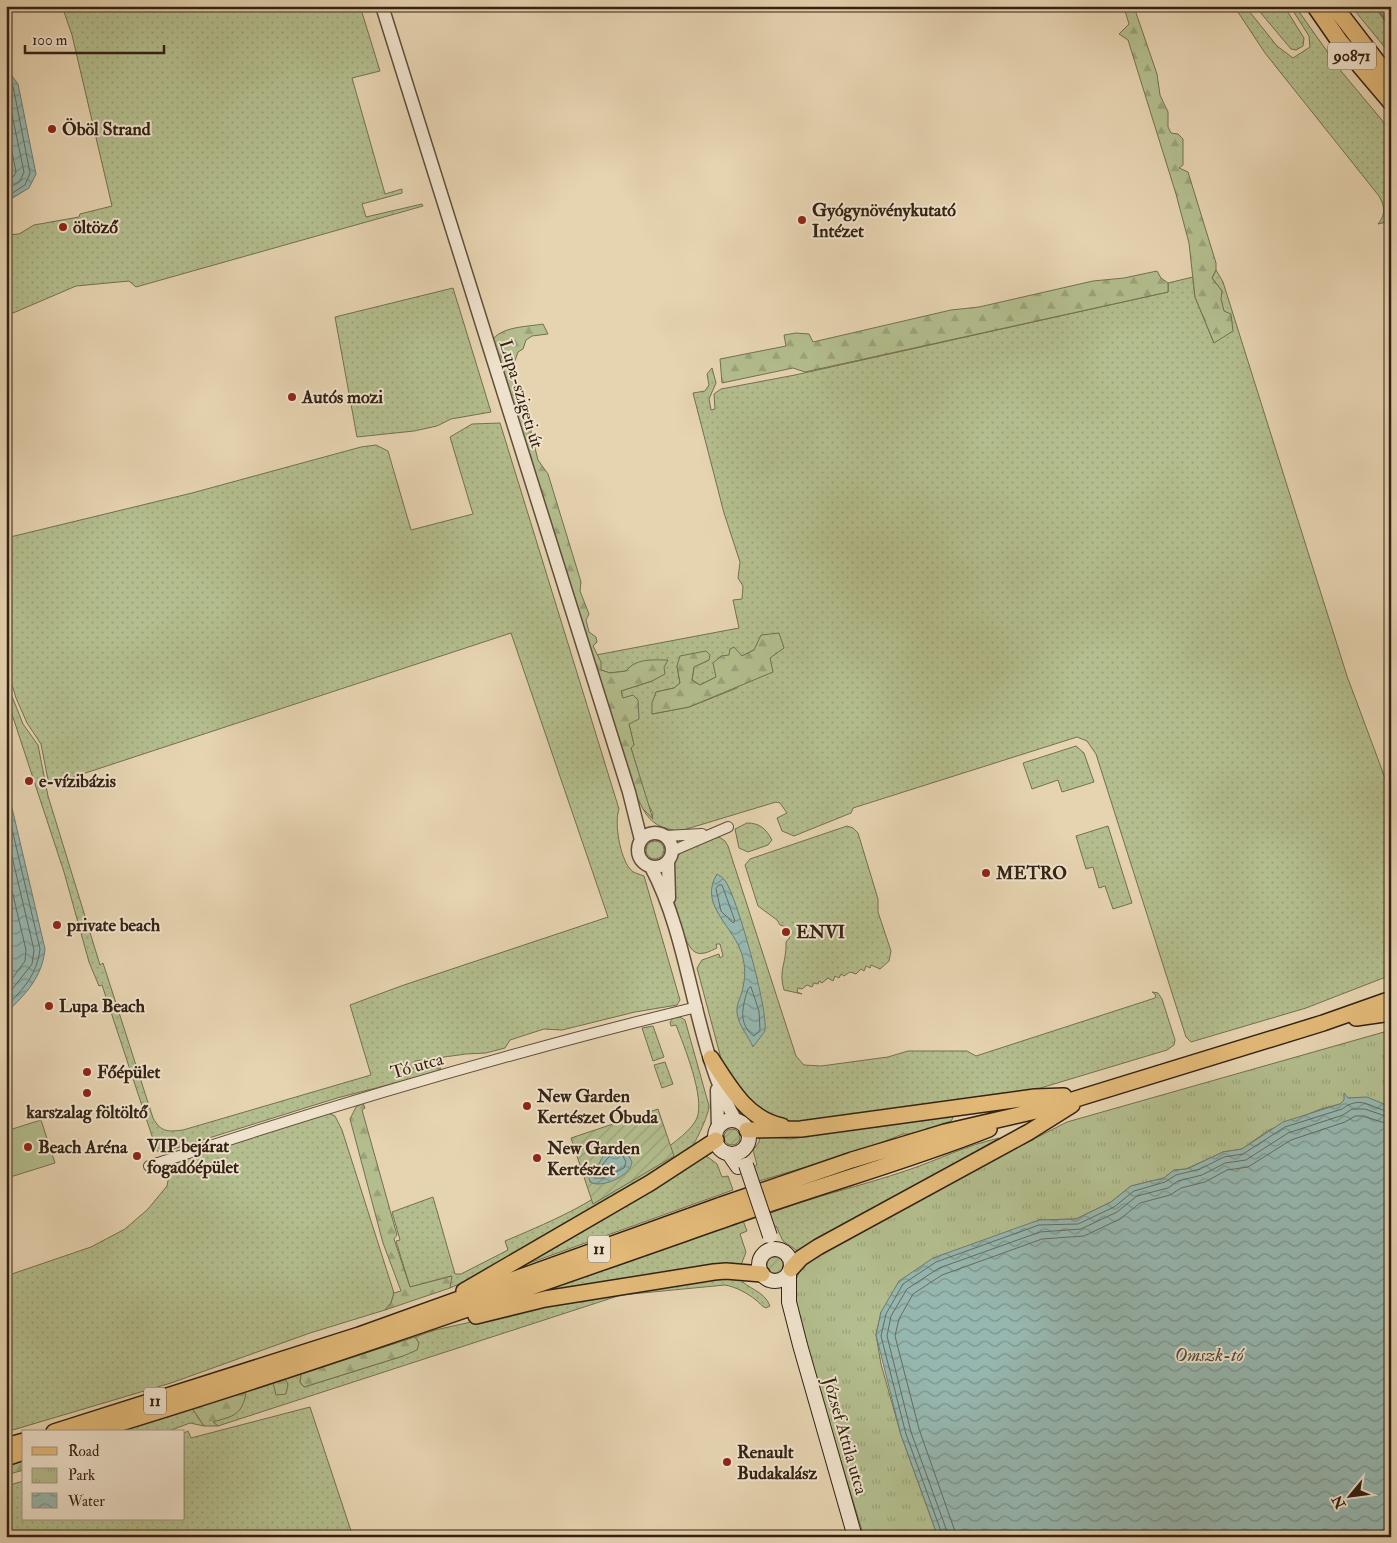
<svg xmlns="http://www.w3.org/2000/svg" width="1397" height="1543" viewBox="0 0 1397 1543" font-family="'IM FELL Double Pica',serif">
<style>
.grass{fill:url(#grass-dots);stroke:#737050;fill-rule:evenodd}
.forest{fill:url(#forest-firs);stroke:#737050}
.park{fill:url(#park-tufts);stroke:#737050}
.garden{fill:url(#garden-furrows);stroke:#737050}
.pitch{fill:#b3bd8d;stroke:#737050}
.water{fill:url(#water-waves);stroke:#6e7b70}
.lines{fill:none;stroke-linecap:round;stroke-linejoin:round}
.shore{stroke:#646c60;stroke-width:1}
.stream{stroke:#6e7b70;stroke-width:2.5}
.minor-casing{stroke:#604e3a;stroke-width:12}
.tertiary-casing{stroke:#604e3a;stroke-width:15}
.secondary-casing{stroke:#332212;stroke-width:16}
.primary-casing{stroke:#332212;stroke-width:18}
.trunk-casing{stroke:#332212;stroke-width:19}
.minor{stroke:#efe2cc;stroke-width:10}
.tertiary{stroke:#efe2cc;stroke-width:12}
.secondary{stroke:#efe2cc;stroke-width:14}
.primary{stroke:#e3ba78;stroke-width:15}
.trunk{stroke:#e3ba78;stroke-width:16}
.secondary-bridge-casing{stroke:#332212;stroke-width:16;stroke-linecap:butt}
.secondary-bridge{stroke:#efe2cc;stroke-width:14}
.poi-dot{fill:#8f2418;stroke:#efe2cc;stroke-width:2}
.labels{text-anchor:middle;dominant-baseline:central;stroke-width:4;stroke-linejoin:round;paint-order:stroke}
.shield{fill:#efe2cc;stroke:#6b5c4a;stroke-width:1}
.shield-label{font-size:16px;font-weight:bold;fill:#332212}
.poi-label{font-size:18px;font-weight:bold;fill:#332212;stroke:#efe2cc;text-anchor:start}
.street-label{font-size:18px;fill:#332212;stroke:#efe2cc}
.water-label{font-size:19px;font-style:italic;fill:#4c4739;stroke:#efe2cc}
</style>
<defs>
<pattern id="grass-dots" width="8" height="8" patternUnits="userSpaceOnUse" patternTransform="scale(1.25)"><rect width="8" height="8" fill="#b3bd8d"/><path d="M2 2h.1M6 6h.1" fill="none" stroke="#9aa279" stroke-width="1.8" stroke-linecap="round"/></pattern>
<pattern id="forest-firs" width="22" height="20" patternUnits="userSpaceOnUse" patternTransform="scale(1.25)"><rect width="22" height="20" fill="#b3bd8d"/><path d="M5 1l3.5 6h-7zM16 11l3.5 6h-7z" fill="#9aa279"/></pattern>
<pattern id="park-tufts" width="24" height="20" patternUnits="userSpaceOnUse" patternTransform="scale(1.25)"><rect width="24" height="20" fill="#b3bd8d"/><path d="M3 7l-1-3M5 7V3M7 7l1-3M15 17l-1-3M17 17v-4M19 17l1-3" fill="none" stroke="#9aa279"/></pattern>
<pattern id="garden-furrows" width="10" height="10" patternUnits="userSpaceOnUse" patternTransform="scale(1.25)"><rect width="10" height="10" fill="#b3bd8d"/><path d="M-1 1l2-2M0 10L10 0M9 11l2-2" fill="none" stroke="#9aa279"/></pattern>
<pattern id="water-waves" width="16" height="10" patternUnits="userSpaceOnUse" patternTransform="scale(1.25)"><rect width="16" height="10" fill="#96b7af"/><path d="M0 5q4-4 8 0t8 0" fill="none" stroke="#7b948d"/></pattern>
</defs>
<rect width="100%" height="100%" fill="#e6d3b0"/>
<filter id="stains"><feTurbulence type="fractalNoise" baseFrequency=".004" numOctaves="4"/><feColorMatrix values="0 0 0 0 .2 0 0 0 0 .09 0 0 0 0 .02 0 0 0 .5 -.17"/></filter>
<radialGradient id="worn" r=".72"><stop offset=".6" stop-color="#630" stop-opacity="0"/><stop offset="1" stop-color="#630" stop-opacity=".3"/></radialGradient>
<path class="grass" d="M 62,6 L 360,6 L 380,71 L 352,78 L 385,194 L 402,189 L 402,193 L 362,204 L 366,217 L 422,204 L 423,206 L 136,287 L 129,281 L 76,286 L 6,316 L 6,235 L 19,234 L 34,225 L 79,217 L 80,214 L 112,206 L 72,35 Z
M 1234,6 L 1245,6 L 1277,46 L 1293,58 L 1310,47 L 1309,36 L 1290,6 L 1295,6 L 1341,71 L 1391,131 L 1391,221 L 1378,224 C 1386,214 1385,207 1379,196 L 1265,53 Z
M 1255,6 L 1284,6 L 1304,38 L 1303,46 L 1296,50 L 1291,49 Z
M 1351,6 L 1391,6 L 1391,55 Z
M 1216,270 L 1223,282 L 1347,676 L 1391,794 L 1391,975 L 1306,1008 L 1191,1042 L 1186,1037 L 1096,754 L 1087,741 L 1077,737 L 853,808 L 851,813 L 794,836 L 782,831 L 777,818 L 787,813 L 780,803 L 776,802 L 680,831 C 662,829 651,824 643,809 L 652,818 L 653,813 L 647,803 L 631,748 L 634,745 L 621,691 L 652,681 L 626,671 L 610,673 L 601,670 L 596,655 L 739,628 L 733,600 L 742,599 L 743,586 L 738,578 L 740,562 L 724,513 L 693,393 L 705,391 L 709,385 L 707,374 L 712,368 L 716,383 L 709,399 L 711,410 L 715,409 L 714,394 L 721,389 L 795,375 L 1168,292 L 1168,283 L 1193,277 L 1195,297 L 1214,343 L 1224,311 L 1220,299 L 1222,291 L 1212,278 ZM 754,650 L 737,688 L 689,707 L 652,714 L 656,692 L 674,688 L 680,683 L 677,666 L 709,660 L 694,667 L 692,680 L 700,685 L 716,677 L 729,656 L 742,656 Z
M 453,288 L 491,412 L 451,419 L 437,426 L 414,431 L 357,437 L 335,317 Z
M 500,423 L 619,809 C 614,823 620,857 630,869 C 633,873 639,874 644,876 L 680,1000 L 677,1005 L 635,1012 L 562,1030 L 544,1029 L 510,1040 L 505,1048 L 486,1053 L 466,1054 L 415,1061 L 411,1068 L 441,1068 L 434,1073 L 337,1098 L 164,1152 L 157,1151 L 102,985 L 99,986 L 89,962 L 64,872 L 6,696 L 6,681 L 23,724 L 38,745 L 48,796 L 100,965 L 103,963 L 153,1118 C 161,1132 167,1132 183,1130 L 371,1075 L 350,1005 L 401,986 L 608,917 L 511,633 L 49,785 L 41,744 L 27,723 L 16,698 L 6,665 L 6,538 L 192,493 L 361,447 L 376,445 L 388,451 L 411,530 L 473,514 L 450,437 L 472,424 Z
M 1076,746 L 1084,753 L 1094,782 L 1062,792 L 1058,780 L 1032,789 L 1023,763 Z
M 747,823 C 760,823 766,829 772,840 L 768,845 L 748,852 L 739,848 L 735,829 Z
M 847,826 L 853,828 L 858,833 L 878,899 L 878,912 L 891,951 L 889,961 L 880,969 L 871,965 L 870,968 L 866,966 L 864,971 L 861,969 L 856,974 L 850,972 L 844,976 L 841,974 L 839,978 L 835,976 L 833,981 L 828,978 L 822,983 L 819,981 L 818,984 L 814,983 L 812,987 L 807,985 L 802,989 L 798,988 L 797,992 L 802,994 L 784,990 C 778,970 787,962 786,942 L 790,937 L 787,927 L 780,925 L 777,920 L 758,906 L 745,865 L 750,859 Z
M 1108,826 L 1132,903 L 1113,909 L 1105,886 L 1099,888 L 1093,867 L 1086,869 L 1076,836 Z
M 719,837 L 725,841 L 728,846 L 796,1056 L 804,1065 L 821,1066 L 888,1057 L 908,1051 L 967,1051 L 976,1056 L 1155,998 L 1156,995 L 1152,992 L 1158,993 L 1162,999 L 1175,1040 L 1174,1045 L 1167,1050 L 1024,1093 L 811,1123 L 777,1121 L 756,1109 L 723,1066 L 697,968 L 702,960 L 719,954 L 720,958 L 723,956 L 720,944 L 716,944 L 717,948 C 710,951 702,956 695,952 C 681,944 668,883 672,867 C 673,865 676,859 677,857 C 684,846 707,840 719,837 Z
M646 850a9 9 0 1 1 18 0a9 9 0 1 1-18 0Z
M 680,1017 L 685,1020 L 709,1106 C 709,1115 694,1146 688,1153 L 524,1250 L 459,1284 L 450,1288 L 451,1276 L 410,1287 L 396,1241 L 400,1240 L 392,1212 L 433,1197 L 455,1274 L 461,1274 L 508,1250 L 505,1241 C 524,1233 599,1202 606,1187 C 627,1173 689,1139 697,1118 C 705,1097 684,1046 676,1025 L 671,1026 L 670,1022 L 673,1018 Z
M 653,1026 L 664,1057 L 653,1061 L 642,1028 Z
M 665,1062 L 673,1084 L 662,1088 L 654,1065 Z
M 328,1113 L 335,1116 L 342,1130 L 394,1293 L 391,1303 L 385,1310 L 310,1333 L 171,1383 L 6,1432 L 6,1276 L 91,1247 L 125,1229 L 148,1209 L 167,1186 L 171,1164 Z
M 951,1114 L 953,1118 L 951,1121 L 911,1134 L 903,1134 L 865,1149 L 756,1182 L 751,1168 L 757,1165 L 753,1150 L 759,1142 L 760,1135 L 790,1139 Z
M 999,1138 L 799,1252 L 783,1241 L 776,1226 L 772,1228 L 768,1214 C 814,1196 862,1186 908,1170 C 938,1160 967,1145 999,1138 Z
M 700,1151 L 717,1164 L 722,1177 L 728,1176 L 733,1190 L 524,1265 Z
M 741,1215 L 747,1231 L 740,1234 L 746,1252 L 740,1268 L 546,1292 L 544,1290 Z
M 738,1277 C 748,1290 764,1290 770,1306 L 766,1308 C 761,1306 760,1303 756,1300 C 747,1293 736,1287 725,1285 L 621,1295 L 218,1426 L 192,1408 L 204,1426 L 190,1423 L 166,1432 L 105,1432 L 301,1374 L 300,1382 L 304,1387 L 403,1356 L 419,1343 L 415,1337 L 435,1330 L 588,1296 L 682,1282 Z
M 310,1407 L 353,1537 L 6,1537 L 6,1486 L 24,1481 L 24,1519 L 184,1519 L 184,1433 L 188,1431 L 191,1438 Z"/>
<path class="forest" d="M 1135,10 L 1157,74 L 1160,95 L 1168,112 L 1168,127 L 1171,133 L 1178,134 L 1183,139 L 1183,165 L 1179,168 L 1188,172 L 1216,263 L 1216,270 L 1212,278 L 1222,291 L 1221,299 L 1224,311 L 1231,314 L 1233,331 L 1214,343 L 1195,297 L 1189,243 L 1176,194 L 1128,40 L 1119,34 L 1129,24 L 1125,11 Z
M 1157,271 L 1161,278 L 1168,283 L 1168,292 L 805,372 L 793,368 L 722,383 L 720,359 L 786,346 L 784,335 L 796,333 L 809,334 L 813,342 L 951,310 L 979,307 L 1093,281 L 1124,278 Z
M 543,324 L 548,334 L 532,336 L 526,340 L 523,349 L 518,352 L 513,366 L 521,413 L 532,424 L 531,432 L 538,460 L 548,474 L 581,582 L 580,591 L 589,614 L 586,620 L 589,632 L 596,637 L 597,642 L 593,646 L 601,662 L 601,670 L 610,673 L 626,671 C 636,658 653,660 668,660 L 664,667 L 665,674 L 652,681 L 621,691 L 623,698 L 633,695 L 638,700 L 639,719 L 629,724 L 634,745 L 631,748 L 653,819 L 643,809 L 635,793 L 491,342 C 500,326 527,327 543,324 Z
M 779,633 L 784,648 L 770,658 L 773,672 L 689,707 L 652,714 L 652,703 L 656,692 L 674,688 L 680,683 L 677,666 L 680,656 L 706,651 L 710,655 L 709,660 L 694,667 L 692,680 L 700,685 L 716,677 L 713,663 L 721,656 L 729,655 L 730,649 L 734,647 L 742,656 L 754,650 L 761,635 Z
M 363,1103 L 365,1108 L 362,1110 L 397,1235 L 394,1239 L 410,1287 L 452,1276 L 450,1288 L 385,1310 L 391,1303 L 394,1293 L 401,1291 L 383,1243 L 350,1119 L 356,1107 Z
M 415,1337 L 419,1343 L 417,1350 L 403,1356 L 304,1387 L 300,1382 L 301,1374 Z
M 284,1378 L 288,1384 L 286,1394 L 276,1395 L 273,1383 Z
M 239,1393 L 246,1394 C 241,1416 233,1416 213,1422 L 218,1426 L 204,1426 L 192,1408 Z
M 24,1460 L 24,1470 L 13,1473 L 6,1478 L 6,1464 Z"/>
<path class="park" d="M 1391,1030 L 1391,1107 L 1367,1098 L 1348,1098 L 1340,1104 L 1321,1109 L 1269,1130 L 1242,1149 L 1223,1152 L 1186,1169 L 1174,1170 L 1164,1178 L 1131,1186 L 1111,1202 L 1076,1219 L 1039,1220 L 881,1312 L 876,1335 L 881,1364 L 901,1435 L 938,1537 L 864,1537 L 796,1313 L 793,1289 L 799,1272 L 809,1258 L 847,1235 L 1067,1122 Z"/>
<path class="garden" d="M 658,1109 L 674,1156 L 593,1204 L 571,1138 Z
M724 1137a8 8 0 1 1 16 0a8 8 0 1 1-16 0Z
M767 1265a8 8 0 1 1 16 0a8 8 0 1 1-16 0Z"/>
<path class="pitch" d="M 41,1120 L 55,1163 L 7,1178 L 6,1131 Z"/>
<path class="water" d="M 6,68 L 18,84 L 36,174 L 29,188 L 6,202 Z
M 6,782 L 45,949 C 42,977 27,993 6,1013 Z
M 717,874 C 723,877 727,882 729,888 C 740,910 768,1009 765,1031 L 753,1047 C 748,1035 739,1027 737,1013 C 736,1003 742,996 743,987 C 746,974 745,961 740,949 C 730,924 699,903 717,874 Z
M 1344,1093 L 1348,1098 L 1367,1097 L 1391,1107 L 1391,1537 L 938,1537 L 901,1435 L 876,1335 L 881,1312 L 899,1281 L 933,1258 L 1039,1220 L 1076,1219 L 1111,1202 L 1131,1186 L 1164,1178 L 1174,1170 L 1187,1169 L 1223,1152 L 1242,1149 L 1283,1122 L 1340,1104 L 1344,1100 Z
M 614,1146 L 625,1149 L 632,1162 C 631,1176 601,1189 590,1182 L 588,1174 L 599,1164 L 605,1152 Z"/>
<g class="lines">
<path class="shore" d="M 6,75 L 13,86 L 30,173 L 25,185 L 6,197
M 6,86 L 24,172 L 20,181 L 6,190
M 6,121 L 16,172 L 14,176 L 6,181
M 6,803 L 40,949 C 37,974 24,989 6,1006
M 6,831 L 34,950 L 32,964 L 6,997
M 6,865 L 26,950 L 25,961 L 6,987
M 719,885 L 722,885 L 735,921 L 733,923 L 721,911 L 716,889 Z
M 751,987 L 759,1011 L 760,1030 L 754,1036 C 737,1024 743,1004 748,989 Z
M 616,1151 L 621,1152 L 626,1162 L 624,1168 L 604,1178 L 594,1178 L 593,1175 C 603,1167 606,1157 616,1151 Z
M 943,1537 L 906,1434 L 881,1336 L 886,1314 L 903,1284 L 936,1262 L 1039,1225 L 1078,1224 L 1114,1207 L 1134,1191 L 1165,1182 L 1176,1175 L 1200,1169 L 1224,1157 L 1243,1154 L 1285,1127 L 1342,1109 C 1362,1094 1371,1109 1391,1112
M 949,1537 L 911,1432 L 887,1336 L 891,1316 L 907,1289 L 939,1268 L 1040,1232 L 1081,1229 L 1117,1212 L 1137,1196 L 1168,1188 L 1178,1181 L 1202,1175 L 1225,1163 L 1246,1160 L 1288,1133 L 1343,1115 L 1352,1109 L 1365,1109 L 1391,1118
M 957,1537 L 919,1429 L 895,1336 L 899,1319 L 913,1294 L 942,1275 L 1042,1239 L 1084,1236 L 1120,1219 L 1140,1203 L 1170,1195 L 1181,1188 L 1205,1182 L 1227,1170 L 1248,1167 L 1291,1140 L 1345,1122 L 1355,1116 L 1363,1116 L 1391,1125"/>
<path class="stream" d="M 1375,6 L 1391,28"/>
<g class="minor-casing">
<path id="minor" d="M 665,836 L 702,834
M 672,851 L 728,827
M 149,1166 C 329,1106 512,1052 697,1007"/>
</g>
<g class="tertiary-casing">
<path id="tertiary" d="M 382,6 L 629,792 L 641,840
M638 850a17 17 0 1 1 34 0a17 17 0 1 1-34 0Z
M 668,862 L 669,898
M 651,867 C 692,944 693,1046 736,1121
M 717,1090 L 718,1128"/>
</g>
<g class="secondary-casing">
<path id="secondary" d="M715 1137a17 17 0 1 1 34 0a17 17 0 1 1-34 0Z
M 729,1154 L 738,1167
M759 1265a16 16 0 1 1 32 0a16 16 0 1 1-32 0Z
M 789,1275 L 789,1302 L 800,1345 L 855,1537"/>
</g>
<g class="primary-casing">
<path id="primary" d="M 1356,1018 L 1391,1013
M 711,1058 C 729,1086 747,1119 782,1126
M 747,1130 L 801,1129 L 1035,1097 L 1064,1096
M 791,1269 L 801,1258 L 818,1247 L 1029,1132 L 1072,1105
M 464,1291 L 650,1183 L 716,1140
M 476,1316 L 545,1299 L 714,1272 L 726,1271 L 762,1274
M 54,1432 L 359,1335 L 721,1205 L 852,1160 L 945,1132 L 1040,1110 L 1323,1023 L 1391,999
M 91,1432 C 309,1366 523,1290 737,1215 C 821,1185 906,1162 989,1129
M 6,1446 L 24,1441
M 6,1458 L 24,1452"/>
</g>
<g class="trunk-casing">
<path id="trunk" d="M 1315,6 L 1340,42 L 1391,102
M 1334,6 L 1391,80"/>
</g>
<use href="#minor" class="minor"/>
<use href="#tertiary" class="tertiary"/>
<use href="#secondary" class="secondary"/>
<use href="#primary" class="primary"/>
<use href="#trunk" class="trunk"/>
<g class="secondary-bridge-casing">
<path id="secondary-bridge" d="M 746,1165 L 770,1236"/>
</g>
<use href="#secondary-bridge" class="secondary-bridge"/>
</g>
<g class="poi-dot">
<circle cx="52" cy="129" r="5"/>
<circle cx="802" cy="220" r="5"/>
<circle cx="63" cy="227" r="5"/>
<circle cx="292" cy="397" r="5"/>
<circle cx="29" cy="781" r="5"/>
<circle cx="986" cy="873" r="5"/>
<circle cx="57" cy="925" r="5"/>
<circle cx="786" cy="932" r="5"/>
<circle cx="49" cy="1006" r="5"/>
<circle cx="87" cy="1072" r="5"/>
<circle cx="87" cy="1093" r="5"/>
<circle cx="527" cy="1106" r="5"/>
<circle cx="28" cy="1147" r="5"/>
<circle cx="137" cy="1156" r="5"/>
<circle cx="537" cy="1158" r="5"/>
<circle cx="727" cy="1462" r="5"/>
</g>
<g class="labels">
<g class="shield">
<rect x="1328" y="42.5" width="48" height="27" rx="4"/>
<rect x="588" y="1235.5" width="22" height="27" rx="4"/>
<rect x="144" y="1387.5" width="22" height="27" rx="4"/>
</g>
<g class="shield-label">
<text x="1352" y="56">90871</text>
<text x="599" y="1249">11</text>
<text x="155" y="1401">11</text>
</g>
<g class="poi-label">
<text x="62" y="129">Öböl Strand</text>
<text x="812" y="210">Gyógynövénykutató<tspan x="812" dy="21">Intézet</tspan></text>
<text x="73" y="227">öltöző</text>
<text x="302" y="397">Autós mozi</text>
<text x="39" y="781">e-vízibázis</text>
<text x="996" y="873">METRO</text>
<text x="67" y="925">private beach</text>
<text x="796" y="932">ENVI</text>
<text x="59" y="1006">Lupa Beach</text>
<text x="97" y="1072">Főépület</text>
<text x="537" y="1096">New Garden<tspan x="537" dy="21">Kertészet Óbuda</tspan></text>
<text x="87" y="1112" text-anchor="middle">karszalag föltöltő</text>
<text x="147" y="1146">VIP bejárat<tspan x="147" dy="21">fogadóépület</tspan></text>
<text x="38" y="1147">Beach Aréna</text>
<text x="547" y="1148">New Garden<tspan x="547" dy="21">Kertészet</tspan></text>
<text x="737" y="1452">Renault<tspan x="737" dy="21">Budakalász</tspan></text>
</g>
<g class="street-label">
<text transform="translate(521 394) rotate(73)">Lupa-szigeti út</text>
<text transform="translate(417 1066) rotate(-16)">Tó utca</text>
<text transform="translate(845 1436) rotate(74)">József Attila utca</text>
</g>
<g class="water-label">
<text x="1209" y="1355">Omszk-tó</text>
</g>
</g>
<rect width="1397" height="1543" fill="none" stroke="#e6d3b0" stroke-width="25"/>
<rect x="8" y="8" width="1382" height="1528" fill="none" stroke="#332212" stroke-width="2.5"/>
<rect x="12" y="12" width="1372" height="1518" fill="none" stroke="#332212"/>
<rect x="22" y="1430" width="162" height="90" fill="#efe2cc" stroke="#a49582"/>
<rect x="32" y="1447" width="25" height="8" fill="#e3ba78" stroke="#a49582"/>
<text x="68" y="1456" font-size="15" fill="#332212">Road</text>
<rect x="32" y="1468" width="25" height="15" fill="url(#park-tufts)" stroke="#a49582"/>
<text x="68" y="1480" font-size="15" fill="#332212">Park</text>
<rect x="32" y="1493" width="25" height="15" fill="url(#water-waves)" stroke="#a49582"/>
<text x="68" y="1506" font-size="15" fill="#332212">Water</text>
<g transform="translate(1350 1496) rotate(241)" stroke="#efe2cc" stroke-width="4" paint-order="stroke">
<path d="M0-4L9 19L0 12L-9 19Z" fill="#332212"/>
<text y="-8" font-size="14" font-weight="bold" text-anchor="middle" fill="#332212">N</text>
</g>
<path d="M25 45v8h139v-8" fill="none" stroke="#332212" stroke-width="2.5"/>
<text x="32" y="45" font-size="15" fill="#332212" stroke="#efe2cc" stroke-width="4" paint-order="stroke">100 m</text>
<rect width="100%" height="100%" filter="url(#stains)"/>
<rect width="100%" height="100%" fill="url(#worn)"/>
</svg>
